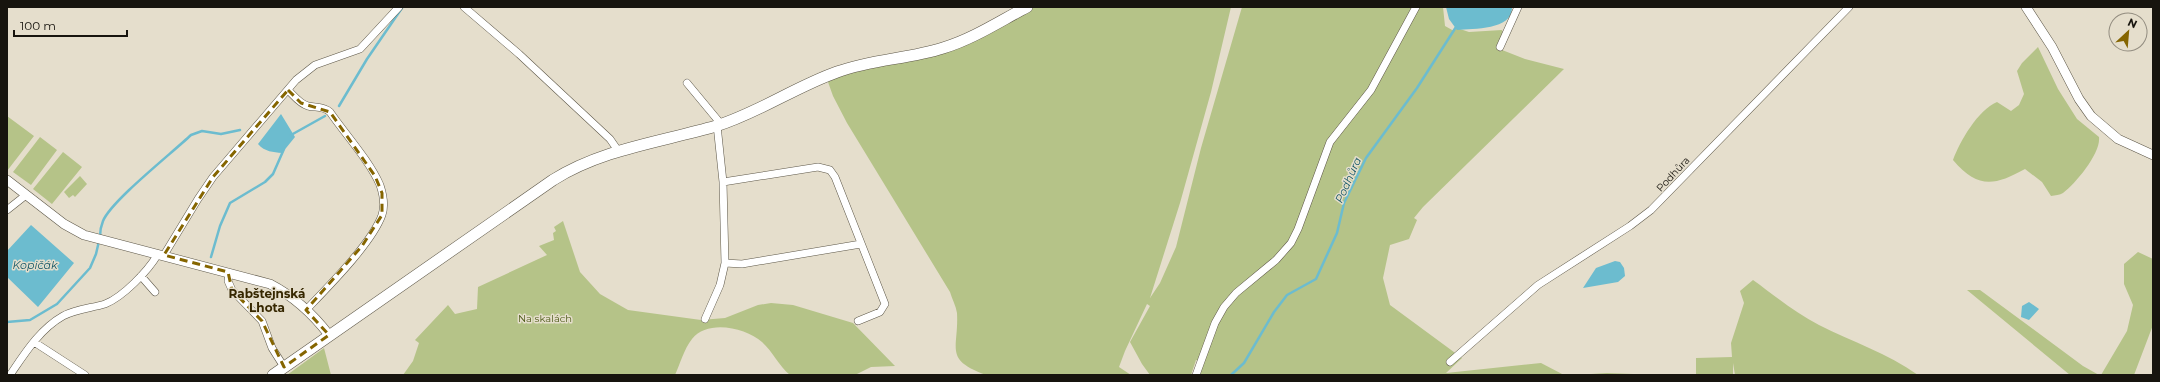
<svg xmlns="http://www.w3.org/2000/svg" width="2160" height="382" viewBox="0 0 2160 382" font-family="Montserrat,sans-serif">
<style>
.green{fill:#b5c388}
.water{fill:#6cbccf}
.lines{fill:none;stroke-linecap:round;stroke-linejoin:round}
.stream{stroke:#6cbccf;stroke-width:2.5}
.minor-casing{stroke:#5d5748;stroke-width:8}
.tertiary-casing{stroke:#5d5748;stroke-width:10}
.secondary-casing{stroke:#5d5748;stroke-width:12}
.minor{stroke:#fff;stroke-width:7}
.tertiary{stroke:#fff;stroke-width:9}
.secondary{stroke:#fff;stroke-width:11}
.marked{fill:none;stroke:#856500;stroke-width:3;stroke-dasharray:8 5;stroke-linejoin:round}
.labels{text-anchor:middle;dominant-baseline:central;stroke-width:3;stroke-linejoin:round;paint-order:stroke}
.street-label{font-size:10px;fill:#17140e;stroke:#e5decc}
.park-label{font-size:10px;fill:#4e5b19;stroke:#e5decc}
.water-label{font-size:11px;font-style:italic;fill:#135665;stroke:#e5decc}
.quarter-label{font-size:12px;font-weight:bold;fill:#362700;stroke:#e5decc}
</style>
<rect width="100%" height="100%" fill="#e5decc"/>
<path class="green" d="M 1027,7 L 1231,7 L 1211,92 L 1180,203 L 1150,298 L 1160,283 L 1176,247 L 1201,148 L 1242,7 L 1443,7 L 1445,26 L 1454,31 L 1457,28 L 1469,32 L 1502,30 L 1503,33 L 1497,48 L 1525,59 L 1564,69 L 1423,207 L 1414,218 L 1417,220 L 1409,239 L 1390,245 L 1383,278 L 1390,305 L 1462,358 L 1446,373 L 1541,363 L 1564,375 L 1199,375 L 1204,363 L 1196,360 L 1191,375 L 1150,375 L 1142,364 L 1130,342 L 1150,306 L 1147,304 L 1125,351 L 1119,367 L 1131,375 L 986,375 C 943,359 959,349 957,313 C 956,306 952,299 950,292 L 847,123 L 833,96 L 828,82 L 832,76 L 932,52 Z
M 2038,47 L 2058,89 L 2077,119 L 2099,137 C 2101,153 2076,183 2063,193 C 2060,195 2055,195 2051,196 L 2042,182 L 2025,169 C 1994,186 1978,189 1953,160 C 1960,141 1978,110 1997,102 L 2011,111 L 2019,105 L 2024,94 L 2017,71 L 2022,63 Z
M 7,116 L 34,136 L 7,171 Z
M 40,137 L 57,150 L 31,185 L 13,172 Z
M 63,152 L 82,167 L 52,204 L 33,189 Z
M 80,176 L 87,184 L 75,197 L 73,195 L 69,198 L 64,192 Z
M 563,221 L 580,272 L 600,294 L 628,310 L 701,320 L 725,318 L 758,305 L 771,303 L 793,305 L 853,323 L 895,366 L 871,367 L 855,375 L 790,375 C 779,366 773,352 762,342 C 746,328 708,319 692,339 C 684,349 680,364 675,375 L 403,375 L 413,361 L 419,343 L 415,340 L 448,305 L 455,314 L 477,309 L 478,287 L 547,255 L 539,246 L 554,240 L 553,233 L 556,231 L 554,227 Z
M 2138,252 L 2153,259 L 2153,325 L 2134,375 L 2101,375 L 2127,331 L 2133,305 L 2124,284 L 2124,264 Z
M 1753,280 C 1774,295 1795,313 1819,325 C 1853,342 1887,353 1918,375 L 1735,375 L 1733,363 L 1733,375 L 1696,375 L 1696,358 L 1732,357 L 1731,343 L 1744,303 L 1740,291 Z
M 1967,290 L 1980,290 L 2083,366 L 2099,375 L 2070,375 Z
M 324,348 L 331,375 L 287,375 Z
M 1607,373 L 1659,375 L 1575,375 Z"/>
<path class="water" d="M 1446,7 L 1512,7 C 1513,30 1474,29 1457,30 L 1449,19 Z
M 281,114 L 295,137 L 282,153 C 273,152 265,152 258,144 Z
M 31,225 L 74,263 L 38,307 L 7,277 L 7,251 Z
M 1615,261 L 1620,262 L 1624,268 L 1625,276 L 1618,282 L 1583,288 L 1596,268 Z
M 2029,302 L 2039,309 L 2029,320 L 2021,317 L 2022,306 Z"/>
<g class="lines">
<path class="stream" d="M 339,106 L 367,59 L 402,8
M 291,135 L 325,116
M 100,236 C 100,232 101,226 103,221 C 111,201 172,153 191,135 L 202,131 L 221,134 L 240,130
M 211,257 L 220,226 L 230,203 L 265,182 L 273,174 L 284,149
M 7,322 L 30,320 L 57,304 L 90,268 L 96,254 L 99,241
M 1231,375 L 1244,363 L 1274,312 L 1287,295 L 1316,279 L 1337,233 L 1344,203 L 1366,158 L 1417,88 L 1456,27"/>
<g class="minor-casing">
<path id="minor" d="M 464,7 L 519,54 L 610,139 L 619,152
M 1500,47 L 1518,7
M 687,83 L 721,124
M 288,90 C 294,96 300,104 308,106 C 316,108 323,106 330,112 C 345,134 369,160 380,185 C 383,194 385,206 382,215 C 372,243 328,287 306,310
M 723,182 L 818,167 L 830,170 L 835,177 L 885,304 L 880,312 L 858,321
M 7,210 L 26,195
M 164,255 L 198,199 L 213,177 L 296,80 L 315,65 L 360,49 L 399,7
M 725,263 L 742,264 L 861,244
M 229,273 L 228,281 L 232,290 L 262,321 L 272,348 L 284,367
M 141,276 L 155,292
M 705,319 L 720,285 L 725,263 L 723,182 L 717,125
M 34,342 L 85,375
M 1450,362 L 1538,285 L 1630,226 L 1651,210 L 1849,7
M 10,375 C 25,353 40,329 63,316 C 76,309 92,308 105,304 C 123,297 148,271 158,254
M 1196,375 L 1215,323 L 1224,307 L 1236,293 L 1276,260 L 1291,243 L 1298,229 L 1330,142 L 1371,90 L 1416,7"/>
</g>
<g class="tertiary-casing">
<path id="tertiary" d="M 2026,7 L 2052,47 L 2079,99 L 2091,116 L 2118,139 L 2153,155
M 7,180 L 64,224 L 84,235 L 270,284 C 293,296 313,314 329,335"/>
</g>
<g class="secondary-casing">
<path id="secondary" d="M 273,375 L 553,180 C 602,149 661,142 716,126 C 758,113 795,87 837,72 C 872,59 909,59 943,48 C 973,39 1000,21 1027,7"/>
</g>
<use href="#minor" class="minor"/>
<use href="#tertiary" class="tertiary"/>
<use href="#secondary" class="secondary"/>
</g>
<path class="marked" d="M 288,90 L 301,103 L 330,112 L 375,176 L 382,193 L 382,215 L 362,246 L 306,310 L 329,335 L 284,367 L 262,321 L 232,290 L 228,272 L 164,255 L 213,177 Z"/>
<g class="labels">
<g class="street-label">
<text transform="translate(1673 174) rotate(-47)">Podhůra</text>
</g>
<g class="park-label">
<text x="545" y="318">Na skalách</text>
</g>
<g class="water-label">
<text transform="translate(1348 180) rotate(-66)">Podhůra</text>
<text x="35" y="265">Kopičák</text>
</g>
<g class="quarter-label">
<text x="267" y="293">Rabštejnská<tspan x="267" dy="14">Lhota</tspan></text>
</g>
</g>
<rect width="2160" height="382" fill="none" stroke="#17140e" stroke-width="16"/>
<g transform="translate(2128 32) rotate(26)"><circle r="19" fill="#e5decc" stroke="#938d80"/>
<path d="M0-3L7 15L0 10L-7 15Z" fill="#856500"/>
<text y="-6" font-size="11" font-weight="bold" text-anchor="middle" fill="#17140e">N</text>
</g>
<path d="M14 30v6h113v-6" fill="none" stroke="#17140e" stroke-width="2"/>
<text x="20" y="30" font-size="12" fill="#17140e" stroke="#e5decc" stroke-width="3" paint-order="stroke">100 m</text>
</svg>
